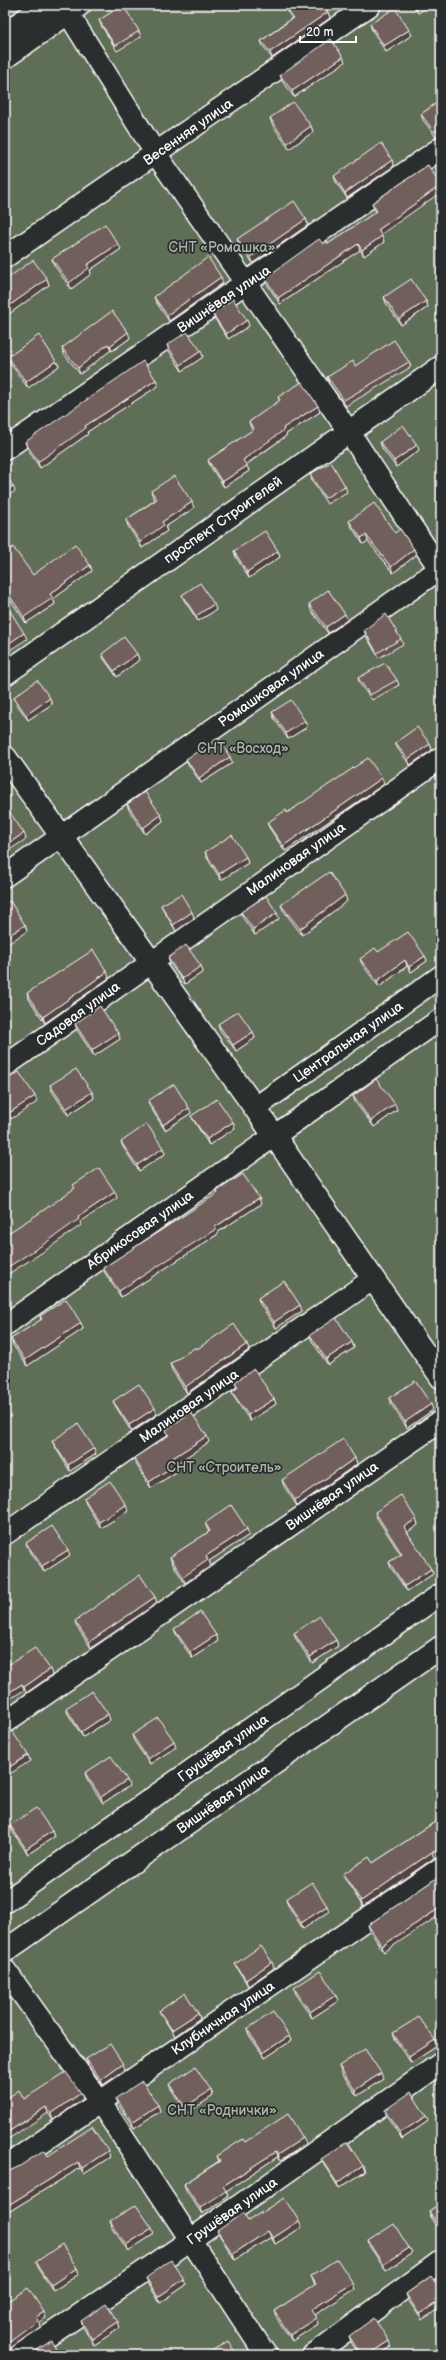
<svg xmlns="http://www.w3.org/2000/svg" width="446" height="2360" viewBox="0 0 446 2360" font-family="'Balsamiq Sans',sans-serif">
<style>
.green{fill:#5e6e57;stroke:#aeb6ab}
.lines{fill:none;stroke-linecap:round;stroke-linejoin:round}
.minor-casing{stroke:#fff;stroke-width:24}
.tertiary-casing{stroke:#fff;stroke-width:25}
.minor{stroke:#2a2d2e;stroke-width:21}
.tertiary{stroke:#2a2d2e;stroke-width:22}
.wall{fill:#61524e;stroke:#fff}
.shaded-wall{fill:#4f4240;stroke:#fff}
.building{fill:#715f5b;stroke:#fff}
.labels{text-anchor:middle;dominant-baseline:central;stroke-width:3.5;stroke-linejoin:round;paint-order:stroke}
.street-label{font-size:14px;fill:#fff;stroke:#2a2d2e}
.park-label{font-size:14px;fill:#aeb6ab;stroke:#2a2d2e}
</style>
<rect width="100%" height="100%" fill="#2a2d2e"/>
<filter id="ink" filterUnits="userSpaceOnUse"><feTurbulence type="fractalNoise" baseFrequency=".025" numOctaves="2"/><feDisplacementMap in="SourceGraphic" scale="8" xChannelSelector="R" yChannelSelector="G"/><feConvolveMatrix kernelMatrix="1 2 1 2 8 2 1 2 1" color-interpolation-filters="sRGB"/></filter>
<g filter="url(#ink)">
<path class="green" d="M 5,5 L 441,5 L 441,2355 L 5,2355 Z"/>
<g class="lines">
<g class="minor-casing">
<path id="minor" d="M 63,5 L 156,154 L 349,432 L 441,571
M 5,33 L 45,5
M 5,58 L 80,5
M 5,257 L 370,5
M 5,449 L 441,148
M 5,876 L 441,568
M 5,1066 L 441,758
M 255,1108 L 441,976
M 5,1325 L 441,1019
M 5,1534 L 373,1279
M 5,1722 L 441,1421
M 5,1902 L 441,1594
M 5,1970 L 100,2102 L 266,2355
M 5,2167 L 441,1868
M 20,2355 L 189,2241 L 441,2063
M 313,2355 L 441,2261"/>
</g>
<g class="tertiary-casing">
<path id="tertiary" d="M 5,674 L 441,367
M 5,757 L 255,1108 L 441,1377
M 5,1951 L 441,1647"/>
</g>
<use href="#minor" class="minor"/>
<use href="#tertiary" class="tertiary"/>
</g>
<path class="wall" d="M 412,5 L 430,5 L 418,13 Z
M 287,8 L 328,12 L 330,18 L 272,58 L 263,46 L 261,41 L 292,18 L 289,14 Z
M 99,20 L 139,31 L 141,37 L 117,51 L 101,25 Z
M 370,24 L 412,35 L 386,52 L 372,30 Z
M 345,62 L 294,97 L 282,81 L 280,75 Z
M 441,100 L 441,136 L 436,137 L 423,120 L 421,114 Z
M 270,118 L 311,126 L 313,132 L 289,149 L 272,124 Z
M 392,160 L 394,166 L 347,198 L 336,182 L 334,176 Z
M 428,165 L 381,235 L 384,242 L 364,256 L 360,250 L 280,304 L 267,284 L 265,278 L 328,244 L 376,212 L 374,209 L 372,203 Z
M 306,219 L 308,225 L 253,263 L 239,244 L 237,239 Z
M 121,249 L 90,270 L 91,274 L 71,289 L 54,265 L 52,259 Z
M 47,279 L 49,285 L 9,314 L 5,309 L 5,280 Z
M 223,283 L 169,321 L 156,302 L 154,297 Z
M 384,297 L 426,301 L 428,307 L 401,325 L 386,303 Z
M 212,313 L 249,326 L 228,339 L 215,319 Z
M 130,338 L 112,351 L 111,350 L 80,374 L 64,354 L 62,348 Z
M 167,345 L 203,357 L 182,371 L 169,351 Z
M 8,357 L 56,361 L 59,366 L 28,388 L 10,363 Z
M 409,362 L 411,367 L 346,406 L 329,383 L 327,377 L 355,366 Z
M 156,380 L 158,386 L 87,432 L 88,434 L 40,468 L 27,448 L 25,442 Z
M 278,397 L 320,412 L 286,434 L 286,436 L 246,465 L 249,471 L 224,487 L 210,466 L 208,460 L 253,430 L 251,428 L 249,422 L 280,401 Z
M 380,442 L 419,450 L 396,467 L 382,448 Z
M 310,474 L 345,486 L 347,492 L 327,504 L 312,480 Z
M 151,491 L 194,508 L 165,527 L 167,531 L 142,548 L 128,526 L 126,520 L 155,500 L 153,497 Z
M 349,521 L 395,533 L 414,549 L 416,555 L 393,573 L 368,541 L 363,544 L 351,526 Z
M 234,551 L 278,551 L 280,557 L 249,578 L 236,557 Z
M 5,553 L 33,575 L 90,565 L 92,571 L 53,599 L 55,604 L 26,623 L 5,592 Z
M 182,595 L 216,610 L 198,621 L 184,600 Z
M 309,604 L 347,620 L 328,633 L 311,610 Z
M 364,630 L 401,639 L 403,644 L 379,658 L 366,636 Z
M 102,654 L 137,654 L 139,660 L 117,677 L 104,659 Z
M 358,678 L 397,680 L 399,685 L 372,700 L 360,684 Z
M 14,697 L 52,704 L 28,720 L 16,703 Z
M 272,712 L 305,721 L 307,727 L 288,739 L 274,718 Z
M 395,743 L 430,744 L 432,750 L 410,765 L 398,749 Z
M 230,757 L 232,763 L 201,783 L 188,764 L 186,759 Z
M 441,773 L 441,784 L 437,776 Z
M 382,778 L 384,784 L 285,851 L 270,829 L 267,823 L 287,813 Z
M 127,804 L 161,815 L 163,821 L 145,834 L 129,810 Z
M 205,852 L 248,863 L 221,880 L 207,858 Z
M 347,901 L 302,935 L 283,910 L 281,905 Z
M 161,905 L 194,918 L 176,931 L 164,911 Z
M 241,912 L 279,919 L 255,935 L 243,918 Z
M 378,952 L 425,956 L 427,961 L 411,972 L 407,966 L 379,987 L 362,964 L 360,959 Z
M 168,958 L 201,966 L 203,972 L 185,984 L 170,964 Z
M 109,978 L 45,1023 L 29,999 L 27,993 Z
M 75,1024 L 118,1033 L 120,1039 L 94,1056 L 77,1030 Z
M 218,1024 L 253,1032 L 255,1038 L 236,1051 L 220,1030 Z
M 50,1085 L 92,1092 L 94,1098 L 68,1115 L 52,1091 Z
M 353,1096 L 397,1110 L 374,1127 L 355,1102 Z
M 148,1101 L 191,1113 L 165,1130 L 150,1107 Z
M 191,1116 L 235,1128 L 209,1145 L 194,1121 Z
M 121,1142 L 163,1148 L 165,1154 L 139,1171 L 123,1147 Z
M 441,1149 L 441,1163 L 438,1158 L 436,1153 Z
M 217,1191 L 261,1204 L 218,1232 L 218,1234 L 121,1297 L 105,1273 L 103,1268 L 218,1194 Z
M 258,1298 L 302,1311 L 276,1328 L 260,1304 Z
M 40,1316 L 81,1323 L 83,1329 L 27,1366 L 13,1345 L 11,1339 L 41,1320 Z
M 310,1335 L 352,1342 L 354,1348 L 328,1365 L 312,1341 Z
M 247,1344 L 249,1350 L 187,1393 L 172,1370 L 170,1364 L 197,1349 Z
M 235,1382 L 274,1399 L 276,1404 L 250,1421 L 234,1397 L 232,1392 L 237,1388 Z
M 389,1398 L 433,1410 L 407,1428 L 391,1404 Z
M 113,1401 L 157,1414 L 131,1431 L 116,1407 Z
M 166,1430 L 209,1442 L 175,1464 L 178,1471 L 151,1488 L 136,1464 L 134,1458 L 168,1436 Z
M 52,1441 L 96,1454 L 70,1471 L 55,1447 Z
M 355,1458 L 357,1464 L 297,1506 L 284,1486 L 282,1480 Z
M 84,1498 L 128,1511 L 101,1528 L 86,1504 Z
M 375,1512 L 416,1519 L 418,1525 L 407,1532 L 431,1569 L 433,1574 L 407,1591 L 391,1568 L 389,1562 L 401,1555 L 377,1518 Z
M 205,1523 L 249,1535 L 209,1561 L 211,1566 L 185,1583 L 172,1563 L 170,1557 L 209,1532 L 207,1528 Z
M 26,1543 L 70,1555 L 44,1572 L 28,1548 Z
M 155,1597 L 157,1603 L 91,1648 L 77,1627 L 75,1621 Z
M 174,1629 L 218,1641 L 192,1658 L 176,1634 Z
M 294,1633 L 336,1640 L 338,1646 L 312,1663 L 296,1639 Z
M 66,1708 L 110,1720 L 83,1737 L 68,1714 Z
M 132,1735 L 176,1747 L 150,1764 L 134,1741 Z
M 85,1773 L 129,1786 L 103,1803 L 87,1779 Z
M 441,1818 L 441,1857 L 434,1858 L 363,1907 L 346,1880 L 343,1874 L 373,1863 Z
M 10,1825 L 52,1831 L 54,1837 L 28,1854 L 12,1831 Z
M 441,1875 L 384,1952 L 370,1931 L 368,1925 Z
M 286,1899 L 329,1911 L 303,1929 L 288,1905 Z
M 235,1964 L 274,1968 L 248,1986 L 238,1969 Z
M 294,1988 L 338,2001 L 312,2018 L 296,1994 Z
M 159,2011 L 198,2013 L 200,2018 L 175,2036 L 162,2016 Z
M 247,2029 L 289,2036 L 291,2041 L 265,2058 L 249,2035 Z
M 393,2033 L 437,2046 L 411,2063 L 395,2039 Z
M 86,2059 L 125,2070 L 103,2085 L 88,2065 Z
M 339,2066 L 383,2079 L 357,2096 L 341,2072 Z
M 169,2084 L 211,2090 L 213,2096 L 187,2113 L 171,2089 Z
M 81,2093 L 83,2099 L 53,2120 L 48,2113 L 24,2099 Z
M 116,2098 L 158,2105 L 160,2111 L 134,2128 L 118,2104 Z
M 385,2110 L 428,2121 L 402,2139 L 387,2116 Z
M 245,2142 L 306,2144 L 280,2161 L 277,2157 L 226,2191 L 228,2197 L 202,2214 L 186,2190 L 184,2184 L 219,2161 L 217,2156 Z
M 48,2156 L 110,2157 L 84,2174 L 80,2168 L 5,2214 L 5,2173 Z
M 321,2159 L 365,2172 L 339,2188 L 324,2165 Z
M 441,2203 L 441,2232 L 431,2217 L 429,2211 Z
M 110,2221 L 154,2234 L 128,2251 L 112,2227 Z
M 248,2221 L 302,2227 L 275,2244 L 271,2237 L 235,2260 L 220,2236 L 217,2231 Z
M 368,2241 L 412,2253 L 386,2271 L 370,2247 Z
M 36,2262 L 77,2268 L 79,2274 L 53,2291 L 38,2267 Z
M 311,2276 L 355,2289 L 314,2315 L 318,2324 L 292,2341 L 276,2317 L 274,2311 L 315,2285 Z
M 431,2276 L 422,2320 L 408,2300 L 406,2294 Z
M 146,2278 L 184,2279 L 186,2285 L 160,2303 L 148,2283 Z
M 81,2321 L 120,2328 L 94,2345 L 83,2327 Z
M 349,2336 L 391,2347 L 378,2355 L 359,2355 L 351,2342 Z"/>
<path class="shaded-wall" d="M 420,5 L 430,5 L 418,13 L 416,8 Z
M 328,12 L 330,18 L 272,58 L 270,52 Z
M 409,30 L 412,35 L 386,52 L 384,46 Z
M 343,57 L 345,62 L 294,97 L 292,91 Z
M 311,126 L 313,132 L 289,149 L 287,143 Z
M 392,160 L 394,166 L 347,198 L 345,193 Z
M 441,185 L 441,192 L 380,235 L 378,230 Z
M 306,219 L 308,225 L 253,263 L 251,257 Z
M 382,236 L 384,242 L 364,256 L 362,250 Z
M 118,244 L 121,249 L 90,270 L 91,274 L 71,289 L 69,283 L 87,265 Z
M 358,244 L 360,250 L 280,304 L 278,298 Z
M 221,277 L 223,283 L 169,321 L 167,315 Z
M 47,279 L 49,285 L 9,314 L 6,308 Z
M 426,301 L 428,307 L 401,325 L 399,319 Z
M 247,320 L 249,326 L 228,339 L 226,334 Z
M 128,332 L 130,338 L 112,351 L 110,346 Z
M 108,344 L 111,350 L 80,374 L 78,368 Z
M 201,351 L 203,357 L 182,371 L 180,365 Z
M 56,361 L 59,366 L 28,388 L 26,382 Z
M 156,380 L 158,386 L 87,432 L 88,434 L 40,468 L 38,462 L 85,426 Z
M 318,406 L 320,412 L 286,434 L 286,436 L 245,465 L 243,460 L 283,428 Z
M 417,445 L 419,450 L 396,467 L 394,461 Z
M 247,466 L 249,471 L 224,487 L 222,482 Z
M 13,486 L 15,491 L 5,498 L 5,491 Z
M 192,502 L 194,508 L 165,527 L 167,531 L 142,548 L 140,542 L 162,522 Z
M 366,535 L 368,541 L 363,544 L 361,538 Z
M 414,549 L 416,555 L 393,573 L 391,567 Z
M 278,551 L 280,557 L 249,578 L 247,572 Z
M 90,565 L 92,571 L 53,599 L 55,604 L 26,623 L 24,617 L 50,594 Z
M 214,604 L 216,610 L 198,621 L 196,616 Z
M 345,614 L 347,620 L 328,633 L 326,627 Z
M 24,633 L 27,639 L 5,653 L 5,646 Z
M 137,654 L 139,660 L 117,677 L 114,671 Z
M 50,698 L 52,704 L 28,720 L 26,715 Z
M 305,721 L 307,727 L 288,739 L 286,733 Z
M 430,744 L 432,750 L 410,765 L 408,759 Z
M 230,757 L 232,763 L 201,783 L 199,778 Z
M 382,778 L 384,784 L 285,851 L 283,846 Z
M 161,815 L 163,821 L 145,834 L 143,828 Z
M 24,833 L 26,839 L 5,853 L 5,846 Z
M 246,857 L 248,863 L 221,880 L 219,874 Z
M 345,895 L 347,901 L 302,935 L 300,929 Z
M 192,912 L 194,918 L 176,931 L 173,925 Z
M 277,913 L 279,919 L 255,935 L 253,929 Z
M 25,925 L 27,931 L 5,946 L 5,938 Z
M 425,956 L 427,961 L 411,972 L 409,967 Z
M 405,960 L 407,966 L 379,987 L 377,981 Z
M 201,966 L 203,972 L 185,984 L 182,979 Z
M 107,972 L 109,978 L 45,1023 L 43,1017 Z
M 253,1032 L 255,1038 L 236,1051 L 233,1045 Z
M 118,1033 L 120,1039 L 94,1056 L 92,1050 Z
M 92,1092 L 94,1098 L 68,1115 L 66,1109 Z
M 35,1096 L 37,1102 L 11,1119 L 9,1113 Z
M 395,1104 L 397,1110 L 374,1127 L 371,1121 Z
M 189,1108 L 191,1113 L 165,1130 L 163,1125 Z
M 7,1110 L 9,1116 L 5,1118 L 5,1111 Z
M 233,1122 L 235,1128 L 209,1145 L 207,1139 Z
M 163,1148 L 165,1154 L 139,1171 L 137,1165 Z
M 115,1192 L 117,1198 L 80,1222 L 81,1225 L 46,1250 L 5,1276 L 5,1269 L 78,1217 Z
M 259,1198 L 261,1204 L 218,1232 L 218,1234 L 121,1297 L 119,1291 Z
M 300,1305 L 302,1311 L 276,1328 L 274,1322 Z
M 81,1323 L 83,1329 L 27,1366 L 25,1360 Z
M 352,1342 L 354,1348 L 328,1365 L 326,1359 Z
M 247,1344 L 249,1350 L 187,1393 L 185,1387 Z
M 274,1399 L 276,1404 L 250,1421 L 248,1415 Z
M 431,1404 L 433,1410 L 407,1428 L 405,1422 Z
M 155,1408 L 157,1414 L 131,1431 L 129,1425 Z
M 207,1436 L 209,1442 L 174,1465 L 171,1459 Z
M 94,1448 L 96,1454 L 70,1471 L 68,1465 Z
M 355,1458 L 357,1464 L 297,1506 L 295,1500 Z
M 175,1465 L 178,1471 L 151,1488 L 149,1482 Z
M 126,1505 L 128,1511 L 101,1528 L 99,1522 Z
M 416,1519 L 418,1525 L 406,1533 L 404,1527 Z
M 247,1529 L 249,1535 L 209,1561 L 211,1566 L 185,1583 L 183,1577 L 206,1556 Z
M 68,1550 L 70,1555 L 44,1572 L 42,1566 Z
M 431,1569 L 433,1574 L 407,1591 L 405,1586 Z
M 155,1597 L 157,1603 L 91,1648 L 89,1642 Z
M 216,1635 L 218,1641 L 192,1658 L 190,1652 Z
M 336,1640 L 338,1646 L 312,1663 L 310,1657 Z
M 50,1669 L 52,1675 L 26,1693 L 24,1687 Z
M 22,1684 L 24,1690 L 5,1702 L 5,1695 Z
M 108,1714 L 110,1720 L 83,1737 L 81,1732 Z
M 174,1741 L 176,1747 L 150,1764 L 148,1759 Z
M 28,1755 L 30,1761 L 5,1777 L 5,1770 Z
M 127,1780 L 129,1786 L 103,1803 L 101,1797 Z
M 52,1831 L 54,1837 L 28,1854 L 26,1849 Z
M 432,1852 L 434,1858 L 363,1907 L 361,1901 Z
M 327,1906 L 329,1911 L 303,1929 L 301,1923 Z
M 441,1907 L 441,1914 L 384,1952 L 382,1946 Z
M 272,1962 L 274,1968 L 248,1986 L 246,1980 Z
M 336,1995 L 338,2001 L 312,2018 L 310,2012 Z
M 198,2013 L 200,2018 L 175,2036 L 172,2030 Z
M 289,2036 L 291,2041 L 265,2058 L 263,2053 Z
M 435,2040 L 437,2046 L 411,2063 L 409,2057 Z
M 123,2064 L 125,2070 L 103,2085 L 101,2080 Z
M 381,2073 L 383,2079 L 357,2096 L 355,2090 Z
M 211,2090 L 213,2096 L 187,2113 L 185,2107 Z
M 81,2093 L 83,2099 L 53,2120 L 51,2114 Z
M 158,2105 L 160,2111 L 134,2128 L 132,2122 Z
M 46,2107 L 48,2113 L 5,2141 L 5,2134 Z
M 426,2116 L 428,2121 L 402,2139 L 400,2133 Z
M 303,2138 L 306,2144 L 280,2161 L 277,2155 Z
M 5,2145 L 6,2145 L 8,2151 L 5,2153 Z
M 108,2151 L 110,2157 L 84,2174 L 82,2168 Z
M 275,2152 L 277,2157 L 226,2191 L 228,2197 L 202,2214 L 200,2208 L 223,2186 Z
M 78,2162 L 80,2168 L 5,2214 L 5,2207 Z
M 363,2166 L 365,2172 L 339,2188 L 337,2183 Z
M 299,2221 L 302,2227 L 275,2244 L 273,2238 Z
M 152,2228 L 154,2234 L 128,2251 L 126,2245 Z
M 268,2231 L 271,2237 L 235,2260 L 233,2254 Z
M 409,2248 L 412,2253 L 386,2271 L 383,2265 Z
M 77,2268 L 79,2274 L 53,2291 L 51,2285 Z
M 184,2279 L 186,2285 L 160,2303 L 158,2297 Z
M 353,2283 L 355,2289 L 313,2316 L 311,2310 Z
M 441,2300 L 441,2307 L 422,2320 L 419,2314 Z
M 44,2312 L 46,2318 L 39,2322 L 40,2327 L 9,2349 L 10,2355 L 8,2355 L 7,2344 L 36,2317 Z
M 316,2318 L 318,2324 L 292,2341 L 290,2335 Z
M 118,2322 L 120,2328 L 94,2345 L 92,2339 Z
M 389,2341 L 391,2347 L 378,2355 L 367,2355 Z"/>
<path class="building" d="M 123,5 L 139,31 L 115,46 L 99,20 Z
M 291,5 L 322,5 L 328,12 L 270,52 L 261,41 L 293,18 L 287,8 Z
M 414,5 L 420,5 L 416,8 Z
M 395,8 L 409,30 L 384,46 L 370,24 Z
M 331,39 L 343,57 L 292,91 L 280,75 Z
M 441,100 L 441,129 L 434,132 L 421,114 Z
M 293,102 L 311,126 L 287,143 L 270,118 Z
M 381,143 L 392,160 L 345,193 L 334,176 Z
M 428,165 L 441,185 L 378,230 L 382,236 L 362,250 L 358,244 L 278,298 L 265,278 L 319,239 L 323,244 L 327,241 L 328,244 L 377,211 L 372,203 Z
M 294,201 L 306,219 L 251,257 L 237,239 Z
M 105,224 L 118,244 L 87,265 L 89,268 L 69,283 L 52,259 Z
M 208,257 L 221,277 L 167,315 L 154,297 Z
M 33,260 L 47,279 L 6,308 L 5,306 L 5,280 Z
M 411,279 L 426,301 L 399,319 L 384,297 Z
M 233,299 L 247,320 L 226,334 L 212,313 Z
M 112,311 L 128,332 L 110,346 L 108,344 L 78,368 L 62,348 Z
M 187,332 L 201,351 L 180,365 L 167,345 Z
M 39,335 L 56,361 L 26,382 L 8,357 Z
M 394,340 L 409,362 L 344,400 L 327,377 L 353,361 L 355,366 Z
M 143,361 L 156,380 L 85,426 L 86,428 L 38,462 L 25,442 Z
M 302,382 L 318,406 L 283,428 L 284,430 L 243,460 L 247,466 L 222,482 L 208,460 L 254,429 L 249,422 L 280,400 L 278,397 Z
M 403,425 L 417,445 L 394,461 L 380,442 Z
M 331,462 L 345,486 L 325,498 L 310,474 Z
M 5,474 L 13,486 L 5,491 Z
M 174,476 L 192,502 L 162,522 L 164,525 L 140,542 L 126,520 L 157,499 L 151,491 Z
M 374,503 L 395,533 L 400,529 L 414,549 L 391,567 L 366,535 L 361,538 L 349,521 Z
M 265,531 L 278,551 L 247,572 L 234,551 Z
M 75,544 L 90,565 L 50,594 L 53,598 L 24,617 L 5,589 L 5,553 L 13,547 L 33,575 Z
M 200,583 L 214,604 L 196,616 L 182,595 Z
M 328,590 L 345,614 L 326,627 L 309,604 Z
M 10,611 L 24,633 L 5,646 L 5,614 Z
M 386,614 L 401,639 L 377,653 L 364,630 Z
M 124,637 L 137,654 L 114,671 L 102,654 Z
M 385,663 L 397,680 L 370,695 L 358,678 Z
M 37,680 L 50,698 L 26,715 L 14,697 Z
M 291,700 L 305,721 L 286,733 L 272,712 Z
M 417,727 L 430,744 L 408,759 L 395,743 Z
M 218,738 L 230,757 L 199,778 L 186,759 Z
M 368,758 L 382,778 L 283,846 L 267,823 L 286,810 L 287,813 Z
M 441,773 L 441,781 L 437,776 Z
M 145,792 L 161,815 L 143,828 L 127,804 Z
M 8,810 L 24,833 L 5,846 L 5,812 Z
M 232,835 L 246,857 L 219,874 L 205,852 Z
M 329,872 L 345,895 L 300,929 L 281,905 Z
M 181,894 L 192,912 L 173,925 L 161,905 Z
M 266,896 L 277,913 L 253,929 L 241,912 Z
M 10,901 L 25,925 L 5,938 L 5,904 Z
M 408,932 L 425,956 L 409,967 L 405,960 L 377,981 L 360,959 L 375,948 L 378,952 Z
M 186,945 L 201,966 L 182,979 L 168,958 Z
M 93,950 L 107,972 L 43,1017 L 27,993 Z
M 100,1006 L 118,1033 L 92,1050 L 75,1024 Z
M 238,1011 L 253,1032 L 233,1045 L 218,1024 Z
M 76,1069 L 92,1092 L 66,1109 L 50,1085 Z
M 19,1072 L 35,1096 L 9,1113 L 7,1110 L 5,1111 L 5,1081 Z
M 376,1079 L 395,1104 L 371,1121 L 353,1096 Z
M 174,1084 L 189,1108 L 163,1125 L 148,1101 Z
M 217,1099 L 233,1122 L 207,1139 L 191,1116 Z
M 147,1124 L 163,1148 L 137,1165 L 121,1142 Z
M 441,1149 L 441,1160 L 436,1153 Z
M 99,1168 L 115,1192 L 78,1217 L 79,1219 L 44,1244 L 5,1269 L 5,1235 L 38,1214 L 75,1188 L 73,1185 Z
M 243,1174 L 259,1198 L 215,1227 L 216,1229 L 119,1291 L 103,1268 L 218,1193 L 217,1191 Z
M 284,1281 L 300,1305 L 274,1322 L 258,1298 Z
M 66,1299 L 81,1323 L 25,1360 L 11,1339 L 42,1319 L 40,1316 Z
M 336,1318 L 352,1342 L 326,1359 L 310,1335 Z
M 234,1324 L 247,1344 L 185,1387 L 170,1364 L 196,1347 L 197,1349 Z
M 254,1369 L 274,1399 L 248,1415 L 232,1392 L 238,1387 L 235,1382 Z
M 415,1381 L 431,1404 L 405,1422 L 389,1398 Z
M 139,1384 L 155,1408 L 129,1425 L 113,1401 Z
M 191,1412 L 207,1436 L 171,1459 L 175,1465 L 149,1482 L 134,1458 L 169,1435 L 166,1430 Z
M 78,1424 L 94,1448 L 68,1465 L 52,1441 Z
M 343,1439 L 355,1458 L 295,1500 L 282,1480 Z
M 110,1481 L 126,1505 L 99,1522 L 84,1498 Z
M 401,1495 L 416,1519 L 404,1527 L 431,1569 L 405,1586 L 389,1562 L 402,1554 L 375,1512 Z
M 231,1505 L 247,1529 L 206,1556 L 208,1560 L 183,1577 L 170,1557 L 210,1531 L 205,1523 Z
M 52,1526 L 68,1550 L 42,1566 L 26,1543 Z
M 140,1575 L 155,1597 L 89,1642 L 75,1621 Z
M 200,1612 L 216,1635 L 190,1652 L 174,1629 Z
M 320,1616 L 336,1640 L 310,1657 L 294,1633 Z
M 35,1648 L 50,1669 L 24,1687 L 22,1684 L 5,1695 L 5,1667 Z
M 92,1691 L 108,1714 L 81,1732 L 66,1708 Z
M 158,1718 L 174,1741 L 148,1759 L 132,1735 Z
M 12,1731 L 28,1755 L 5,1770 L 5,1736 Z
M 111,1756 L 127,1780 L 101,1797 L 85,1773 Z
M 36,1808 L 52,1831 L 26,1849 L 10,1825 Z
M 441,1818 L 441,1851 L 432,1852 L 361,1901 L 343,1874 L 369,1857 L 373,1863 Z
M 441,1875 L 441,1907 L 382,1946 L 368,1925 Z
M 312,1882 L 327,1906 L 301,1923 L 286,1899 Z
M 261,1946 L 272,1962 L 246,1980 L 235,1964 Z
M 320,1971 L 336,1995 L 310,2012 L 294,1988 Z
M 185,1993 L 198,2013 L 172,2030 L 159,2011 Z
M 273,2012 L 289,2036 L 263,2053 L 247,2029 Z
M 419,2017 L 435,2040 L 409,2057 L 393,2033 Z
M 110,2044 L 123,2064 L 101,2080 L 86,2059 Z
M 365,2049 L 381,2073 L 355,2090 L 339,2066 Z
M 195,2067 L 211,2090 L 185,2107 L 169,2084 Z
M 66,2072 L 81,2093 L 51,2114 L 46,2107 L 5,2134 L 5,2100 L 19,2090 L 24,2099 Z
M 142,2081 L 158,2105 L 132,2122 L 116,2098 Z
M 411,2092 L 426,2116 L 400,2133 L 385,2110 Z
M 288,2114 L 303,2138 L 277,2155 L 275,2152 L 223,2186 L 226,2191 L 200,2208 L 184,2184 L 220,2161 L 217,2156 L 243,2139 L 245,2142 Z
M 92,2127 L 108,2151 L 82,2168 L 78,2162 L 5,2207 L 5,2173 L 20,2166 L 44,2150 L 48,2156 Z
M 347,2142 L 363,2166 L 337,2183 L 321,2159 Z
M 284,2198 L 299,2221 L 273,2238 L 268,2231 L 233,2254 L 217,2231 L 243,2213 L 248,2221 Z
M 441,2203 L 441,2229 L 429,2211 Z
M 136,2205 L 152,2228 L 126,2245 L 110,2221 Z
M 394,2224 L 409,2248 L 383,2265 L 368,2241 Z
M 62,2244 L 77,2268 L 51,2285 L 36,2262 Z
M 337,2259 L 353,2283 L 311,2310 L 316,2318 L 290,2335 L 274,2311 L 316,2284 L 311,2276 Z
M 171,2260 L 184,2279 L 158,2297 L 146,2278 Z
M 431,2276 L 441,2291 L 441,2300 L 419,2314 L 406,2294 Z
M 28,2288 L 44,2312 L 36,2317 L 38,2321 L 7,2344 L 8,2355 L 5,2355 L 5,2303 Z
M 106,2304 L 118,2322 L 92,2339 L 81,2321 Z
M 374,2318 L 389,2341 L 367,2355 L 361,2355 L 349,2336 Z
M 51,2341 L 60,2355 L 29,2355 Z
M 228,2341 L 237,2355 L 205,2355 Z"/>
</g>
<g class="labels">
<g class="street-label">
<text transform="translate(188 132) rotate(-35)">Весенняя улица</text>
<text transform="translate(224 299) rotate(-34)">Вишнёвая улица</text>
<text transform="translate(223 520) rotate(-35)">проспект Строителей</text>
<text transform="translate(271 688) rotate(-35)">Ромашковая улица</text>
<text transform="translate(296 859) rotate(-35)">Малиновая улица</text>
<text transform="translate(78 1014) rotate(-36)">Садовая улица</text>
<text transform="translate(348 1042) rotate(-35)">Центральная улица</text>
<text transform="translate(140 1230) rotate(-35)">Абрикосовая улица</text>
<text transform="translate(189 1406) rotate(-35)">Малиновая улица</text>
<text transform="translate(332 1496) rotate(-35)">Вишнёвая улица</text>
<text transform="translate(223 1748) rotate(-35)">Грушёвая улица</text>
<text transform="translate(223 1799) rotate(-35)">Вишнёвая улица</text>
<text transform="translate(223 2018) rotate(-34)">Клубничная улица</text>
<text transform="translate(232 2211) rotate(-35)">Грушёвая улица</text>
</g>
<g class="park-label">
<text x="222" y="247">СНТ «Ромашка»</text>
<text x="243" y="748">СНТ «Восход»</text>
<text x="224" y="1467">СНТ «Строитель»</text>
<text x="222" y="2110">СНТ «Роднички»</text>
</g>
</g>
<rect width="446" height="2360" fill="none" stroke="#2a2d2e" stroke-width="20"/>
<rect x="10" y="10" width="426" height="2340" fill="none" stroke="#fff" stroke-width="1.5" filter="url(#ink)"/>
<path d="M300 36v6h56v-6" fill="none" stroke="#ffffff" stroke-width="2"/>
<text x="306" y="36" font-size="12" fill="#ffffff" stroke="#2a2d2e" stroke-width="3" paint-order="stroke">20 m</text>
</svg>
